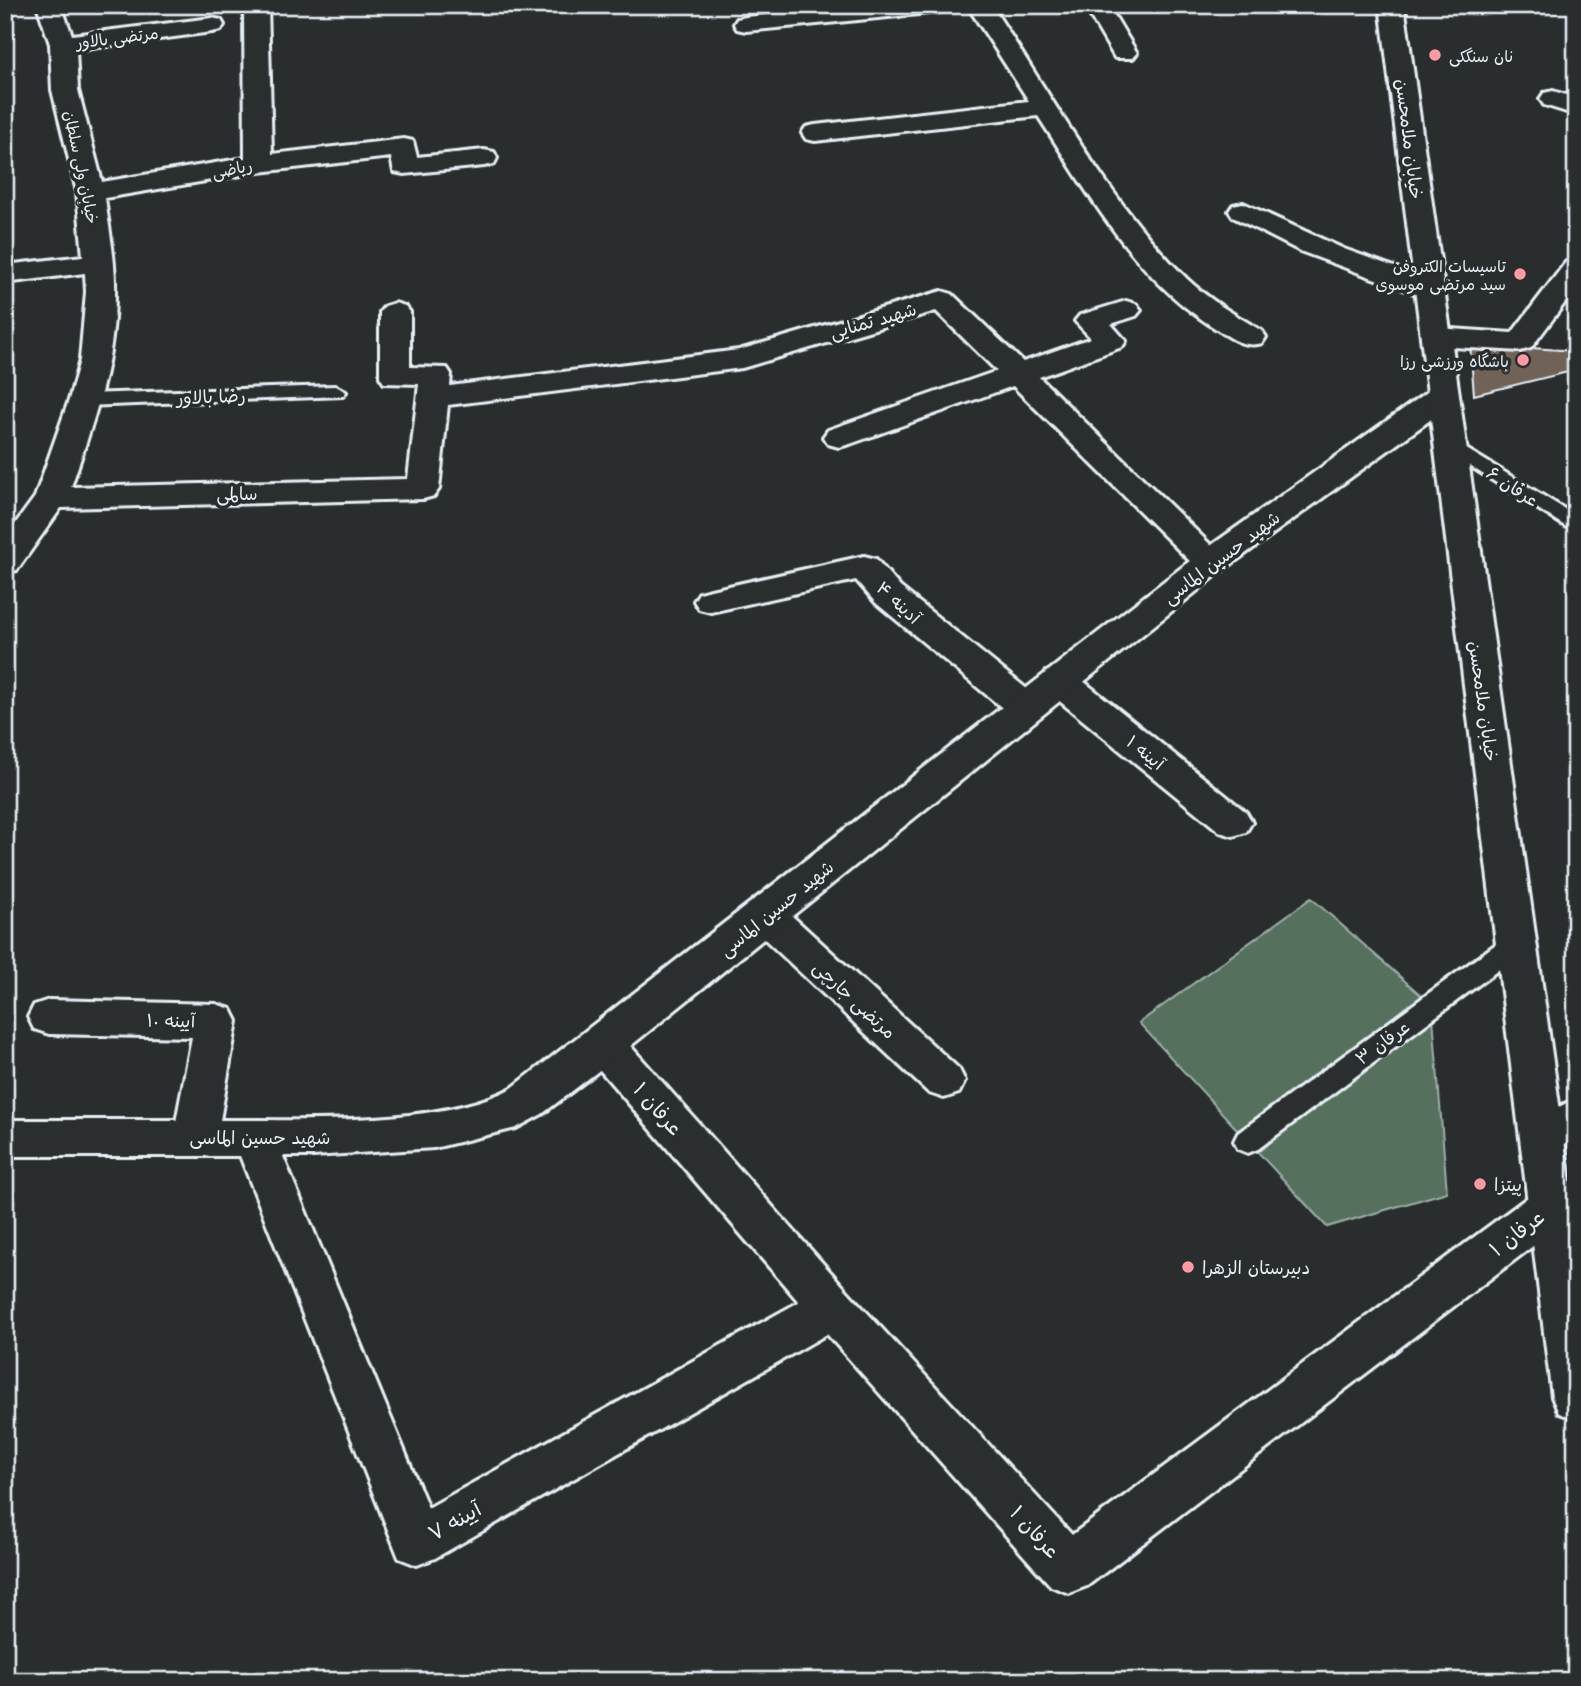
<svg xmlns="http://www.w3.org/2000/svg" width="1581" height="1686" viewBox="0 0 1581 1686" font-family="Mali,'Playpen Sans Arabic',sans-serif">
<style>
.green{fill:#556f5d;stroke:#9eb0aa;stroke-width:2}
.building{fill:#6f6256;stroke:#e8f1f8;stroke-width:2}
.lines{fill:none;stroke-linecap:round;stroke-linejoin:round}
.service-casing{stroke:#e8f1f8;stroke-width:6}
.minor-casing{stroke:#e8f1f8;stroke-width:6}
.tertiary-casing{stroke:#e8f1f8;stroke-width:6}
.secondary-casing{stroke:#e8f1f8;stroke-width:6}
.service{fill:#2a2d2e;fill-rule:evenodd}
.minor{fill:#2a2d2e;fill-rule:evenodd}
.tertiary{fill:#2a2d2e;fill-rule:evenodd}
.secondary{fill:#2a2d2e;fill-rule:evenodd}
.poi-dot{fill:#ff9aa2;stroke:#2a2d2e;stroke-width:2.5}
.labels{text-anchor:middle;dominant-baseline:central;stroke-width:7;stroke-linejoin:round;paint-order:stroke}
.far-street-label{font-size:16px;fill:#e8f1f8;stroke:#2a2d2e}
.far-poi-label{font-size:16px;fill:#e8f1f8;stroke:#2a2d2e;text-anchor:end}
.street-label{font-size:18px;fill:#e8f1f8;stroke:#2a2d2e}
.poi-label{font-size:18px;fill:#e8f1f8;stroke:#2a2d2e;text-anchor:start}
.near-street-label{font-size:21px;fill:#e8f1f8;stroke:#2a2d2e}
</style>
<rect width="100%" height="100%" fill="#2a2d2e"/>
<filter id="ink" filterUnits="userSpaceOnUse"><feTurbulence type="fractalNoise" baseFrequency=".0143" numOctaves="2"/><feDisplacementMap in="SourceGraphic" scale="14" xChannelSelector="R" yChannelSelector="G"/><feConvolveMatrix kernelMatrix="1 2 1 2 8 2 1 2 1" color-interpolation-filters="sRGB"/></filter>
<g filter="url(#ink)">
<path class="green" d="M 1311,898 L 1432,1005 L 1447,1192 L 1327,1227 L 1139,1023 Z"/>
<path class="building" d="M 1470,344 L 1576,351 L 1576,370 L 1474,395 Z"/>
<g class="lines">
<g class="service-casing">
<path id="service" d="M 336,386 L 346,392 L 343,396 L 85,406 L 75,400 L 85,394 Z
M 1450,439 L 1576,516 L 1576,533 L 1443,449 L 1440,445 L 1443,441 Z
M 1516,933 L 1525,936 L 1529,943 L 1525,950 L 1258,1149 L 1248,1153 L 1238,1149 L 1234,1141 L 1238,1133 L 1507,936 Z"/>
</g>
<g class="minor-casing">
<path id="minor" d="M 37,5 L 61,5 L 72,35 L 212,18 L 221,20 L 224,25 L 221,30 L 212,32 L 76,50 L 78,90 L 102,182 L 245,158 L 244,5 L 268,5 L 272,154 L 404,139 L 413,141 L 417,157 L 484,150 L 494,152 L 497,158 L 494,164 L 484,166 L 404,174 L 394,172 L 391,157 L 259,172 L 105,198 C 109,230 116,262 115,293 C 115,362 93,423 71,487 L 408,479 L 419,384 L 384,383 L 380,377 L 380,312 L 385,306 L 395,303 L 405,306 L 410,312 L 410,367 L 447,368 L 451,374 L 450,386 L 739,350 L 942,291 L 952,294 L 1023,362 L 1091,338 L 1075,321 L 1080,315 L 1126,301 L 1136,304 L 1141,310 L 1136,316 L 1111,324 L 1126,341 L 1122,347 L 1039,377 L 1228,562 L 1223,570 L 1211,573 L 1199,570 L 1013,386 L 850,444 L 839,447 L 828,444 L 823,437 L 828,430 L 997,371 L 936,311 L 742,368 L 448,405 L 439,489 L 434,496 L 423,499 L 61,508 L 17,570 L 5,573 L 5,538 L 35,497 L 69,400 L 80,360 L 86,292 L 85,273 L 5,283 L 5,265 L 83,256 L 77,192 L 52,90 L 50,44 Z
M 862,5 L 951,5 L 948,10 L 939,12 L 746,31 L 737,29 L 734,24 L 737,19 L 746,17 Z
M 967,5 L 991,5 C 1050,94 1111,205 1187,279 C 1209,300 1235,315 1262,331 L 1266,337 L 1262,343 C 1244,348 1233,339 1218,330 C 1135,280 1089,194 1038,116 L 815,141 L 806,139 L 802,133 L 806,127 L 815,125 L 1029,101 Z
M 1084,5 L 1108,5 L 1137,53 L 1133,58 L 1115,58 Z
M 1553,91 L 1576,98 L 1576,115 L 1544,105 L 1540,99 L 1544,93 Z
M 1243,203 L 1344,249 L 1439,283 L 1444,289 L 1439,295 L 1429,298 L 1419,295 L 1300,251 L 1233,217 L 1229,211 L 1233,205 Z
M 1576,259 L 1576,288 L 1531,348 L 1520,351 L 1436,346 L 1425,343 L 1421,337 L 1425,331 L 1436,328 L 1512,333 L 1566,262 Z
M 864,556 L 876,559 L 900,587 L 1038,698 L 1043,707 L 1038,716 L 1025,720 L 1012,716 L 876,603 L 856,580 L 711,612 L 699,609 L 694,601 L 699,593 L 711,590 Z
M 1059,669 L 1072,672 L 1246,812 L 1252,822 L 1246,832 L 1233,836 L 1220,832 L 1046,690 L 1041,681 L 1046,672 Z
M 766,901 L 780,905 L 959,1069 L 965,1081 L 959,1093 L 944,1098 L 929,1093 L 752,927 L 746,916 L 752,905 Z
M 49,1000 L 216,1004 L 231,1009 L 237,1021 L 217,1138 L 210,1151 L 195,1156 L 180,1151 L 173,1138 L 192,1037 L 49,1034 L 34,1029 L 28,1017 L 34,1005 Z
M 603,1027 L 618,1032 L 848,1292 L 1072,1535 L 1535,1192 L 1551,1187 L 1567,1192 L 1573,1206 L 1567,1220 L 1087,1586 L 1069,1593 L 1051,1586 L 827,1334 L 435,1558 L 417,1565 L 399,1558 L 233,1138 L 240,1125 L 255,1120 L 270,1125 L 428,1508 L 799,1302 L 588,1056 L 582,1044 L 588,1032 Z
M 1576,1098 L 1576,1138 L 1542,1155 L 1527,1150 L 1520,1137 L 1527,1124 Z"/>
</g>
<g class="tertiary-casing">
<path id="tertiary" d="M 1444,386 L 1455,388 L 1459,395 L 1455,402 L 1223,570 L 618,1056 L 542,1114 L 516,1128 L 434,1148 L 313,1156 L 5,1156 L 5,1120 C 82,1120 158,1120 234,1120 C 312,1120 444,1125 512,1088 L 1199,554 L 1433,388 Z"/>
</g>
<g class="secondary-casing">
<path id="secondary" d="M 1380,5 L 1404,5 L 1576,1225 L 1576,1419 L 1559,1413 L 1552,1397 Z"/>
</g>
<use href="#service" class="service"/>
<use href="#minor" class="minor"/>
<use href="#tertiary" class="tertiary"/>
<use href="#secondary" class="secondary"/>
</g>
</g>
<g class="poi-dot">
<circle cx="1435" cy="55" r="7"/>
<circle cx="1520" cy="274" r="7"/>
<circle cx="1523" cy="360" r="7"/>
<circle cx="1480" cy="1184" r="7"/>
<circle cx="1188" cy="1267" r="7"/>
</g>
<g class="labels">
<g class="far-street-label">
<text transform="translate(117 37) rotate(-7)">مرتضی بالاور</text>
<text transform="translate(82 167) rotate(78)">خیابان ولی سلطان</text>
<text transform="translate(232 168) rotate(-11)">ریاضی</text>
</g>
<g class="far-poi-label">
<text x="1449" y="55" text-anchor="start">نان سنگکی</text>
<text x="1506" y="265">تاسیسات الکتروفن<tspan x="1506" dy="18">سید مرتضی موسوی</tspan></text>
<text x="1509" y="360">باشگاه ورزشی رزا</text>
</g>
<g class="street-label">
<text transform="translate(1410 139) rotate(83)">خیابان ملامحسن</text>
<text transform="translate(873 320) rotate(-16)">شهید تمنایی</text>
<text transform="translate(211 396) rotate(-2)">رضا بالاور</text>
<text transform="translate(1513 486) rotate(33)">عرفان ۶</text>
<text transform="translate(237 493) rotate(-1)">سالمی</text>
<text transform="translate(1221 557) rotate(-37)">شهید حسین الماسی</text>
<text transform="translate(899 602) rotate(43)">آدینه ۴</text>
<text transform="translate(1484 701) rotate(82)">خیابان ملامحسن</text>
<text transform="translate(1146 752) rotate(39)">آیینه ۱</text>
<text transform="translate(776 908) rotate(-39)">شهید حسین الماسی</text>
<text transform="translate(855 999) rotate(43)">مرتضی جارچی</text>
<text transform="translate(171 1020) rotate(1)">آیینه ۱۰</text>
<text transform="translate(1382 1042) rotate(-36)">عرفان ۳</text>
<text x="260" y="1137">شهید حسین الماسی</text>
</g>
<g class="poi-label">
<text x="1494" y="1184">پیتزا</text>
<text x="1202" y="1267">دبیرستان الزهرا</text>
</g>
<g class="near-street-label">
<text transform="translate(659 1108) rotate(49)">عرفان ۱</text>
<text transform="translate(1516 1232) rotate(-37)">عرفان ۱</text>
<text transform="translate(454 1520) rotate(-29)">آیینه ۷</text>
<text transform="translate(1036 1531) rotate(48)">عرفان ۱</text>
</g>
</g>
<rect width="1581" height="1686" fill="none" stroke="#2a2d2e" stroke-width="28"/>
<rect x="14" y="14" width="1553" height="1658" fill="none" stroke="#e8f1f8" stroke-width="2.5" filter="url(#ink)"/>
</svg>
